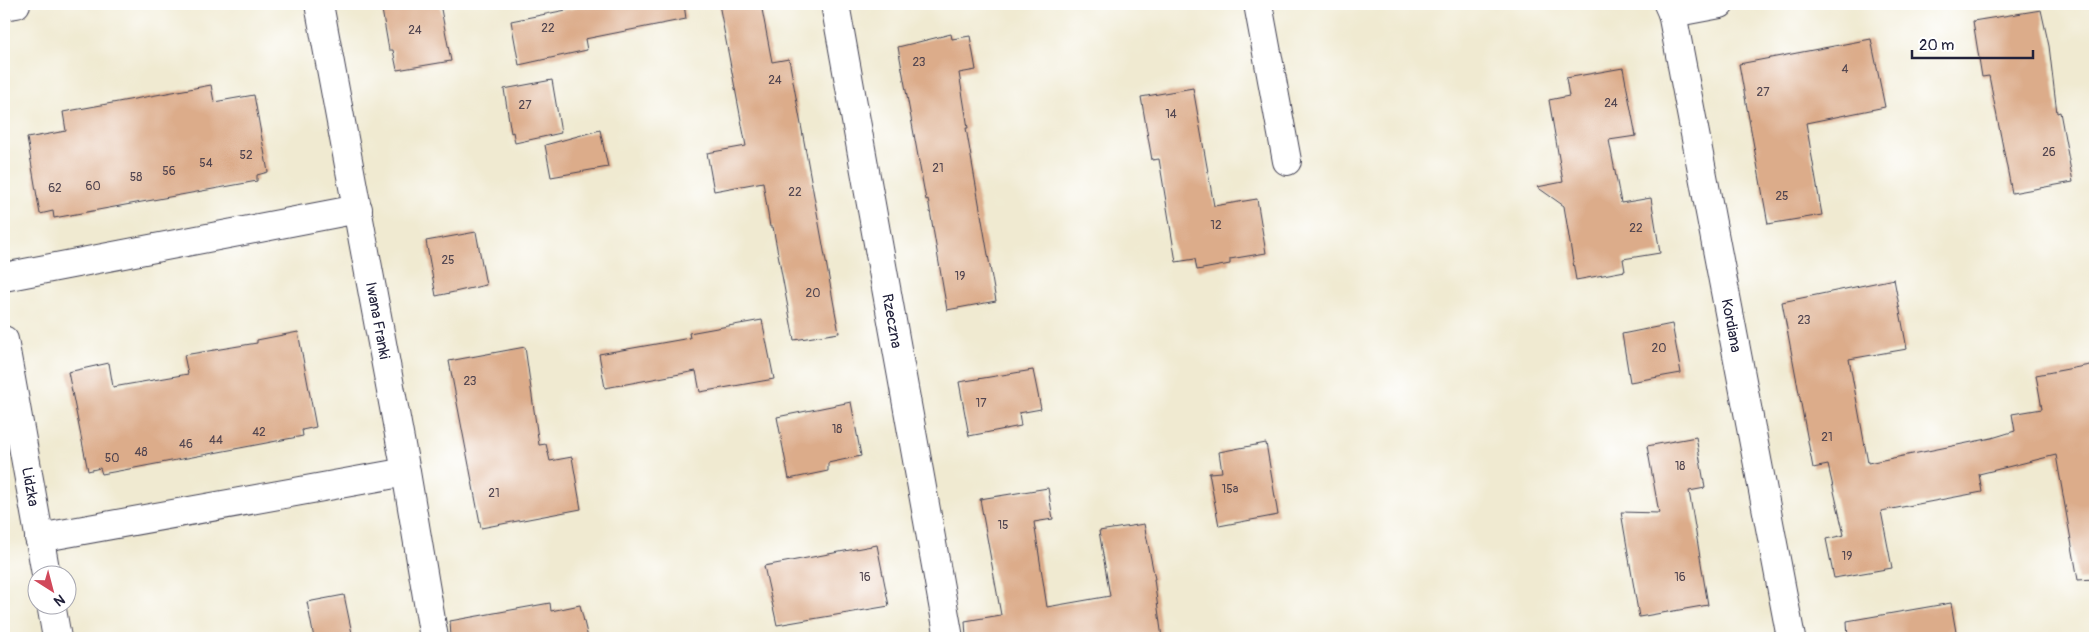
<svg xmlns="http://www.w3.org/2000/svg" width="2099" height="642" viewBox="0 0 2099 642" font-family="Pangolin,sans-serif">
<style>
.building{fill:#dcac8a}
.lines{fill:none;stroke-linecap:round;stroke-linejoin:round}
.minor-casing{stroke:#414052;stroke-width:30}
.minor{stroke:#fff;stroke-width:28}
.labels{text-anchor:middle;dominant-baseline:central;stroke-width:4;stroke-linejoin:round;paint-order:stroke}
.number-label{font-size:12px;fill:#50444f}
.street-label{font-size:15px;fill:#22223b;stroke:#fff}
</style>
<rect width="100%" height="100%" fill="#fff"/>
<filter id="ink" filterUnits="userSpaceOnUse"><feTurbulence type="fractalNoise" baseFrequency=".02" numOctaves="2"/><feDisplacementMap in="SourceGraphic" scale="10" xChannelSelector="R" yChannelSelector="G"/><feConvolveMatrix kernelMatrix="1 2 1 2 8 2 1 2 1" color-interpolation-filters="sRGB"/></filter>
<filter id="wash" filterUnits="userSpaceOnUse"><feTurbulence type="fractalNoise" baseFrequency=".0096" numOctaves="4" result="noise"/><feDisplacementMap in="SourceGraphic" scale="20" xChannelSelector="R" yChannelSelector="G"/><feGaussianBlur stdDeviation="1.12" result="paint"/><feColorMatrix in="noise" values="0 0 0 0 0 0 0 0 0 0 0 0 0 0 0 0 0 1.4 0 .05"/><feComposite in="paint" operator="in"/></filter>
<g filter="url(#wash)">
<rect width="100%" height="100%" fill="#f0ead1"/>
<g id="blocks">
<path class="building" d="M 381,4 L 440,4 L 451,61 L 397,70 L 393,50 L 389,50 Z
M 596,4 L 684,4 L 686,19 L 585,39 L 587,50 L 519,65 L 511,21 Z
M 719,4 L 761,4 L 772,62 L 789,59 L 839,333 L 794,340 L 773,227 L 770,227 L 763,182 L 714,191 L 707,153 L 746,146 Z
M 2041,10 L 2049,46 L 2057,113 L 2060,112 L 2073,182 L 2012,193 L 1989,76 L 1982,77 L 1973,21 Z
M 951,34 L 952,39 L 970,36 L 976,70 L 959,73 L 968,128 L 966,128 L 996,301 L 947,310 L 928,199 L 926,200 L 898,47 Z
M 1871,39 L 1885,107 L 1806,123 L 1822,215 L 1768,224 L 1739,64 Z
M 1623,68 L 1636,136 L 1609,140 L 1621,203 L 1651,198 L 1660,253 L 1623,259 L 1625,271 L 1576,280 L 1564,206 L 1537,187 L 1563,182 L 1549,100 L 1569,96 L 1566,78 Z
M 552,80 L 561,133 L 515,143 L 513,132 L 511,133 L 504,89 Z
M 211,85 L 214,102 L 254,95 L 268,172 L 257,175 L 257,181 L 54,218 L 53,211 L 40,214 L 27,138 L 66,131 L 63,112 Z
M 1193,88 L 1214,206 L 1257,199 L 1266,253 L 1230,259 L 1230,264 L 1197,270 L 1195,259 L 1176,262 L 1159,159 L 1152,160 L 1141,97 Z
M 600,130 L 608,167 L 551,177 L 545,145 Z
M 476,232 L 486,285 L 436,296 L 426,241 Z
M 1894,279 L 1907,349 L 1849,359 L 1868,463 L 1992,438 L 2015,431 L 2012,414 L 2042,409 L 2036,375 L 2095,364 L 2095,579 L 2078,580 L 2056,455 L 1979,474 L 1982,492 L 1881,511 L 1892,568 L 1834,578 L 1826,539 L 1844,535 L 1828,465 L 1813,468 L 1782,302 Z
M 762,320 L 774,379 L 700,392 L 696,371 L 605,388 L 599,354 L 690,338 L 689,333 Z
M 1672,324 L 1681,373 L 1630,382 L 1622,334 Z
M 298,332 L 316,427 L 302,430 L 303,436 L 124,470 L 102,474 L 100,468 L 88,471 L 68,372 L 109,363 L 113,387 L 188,374 L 184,355 L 257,343 L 257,340 Z
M 525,347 L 539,445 L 546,444 L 550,461 L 572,457 L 581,509 L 481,528 L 449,361 Z
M 1033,370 L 1041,409 L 1019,413 L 1021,426 L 969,436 L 959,382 Z
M 851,402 L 861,456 L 828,463 L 828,471 L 789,479 L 777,417 Z
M 1696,437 L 1705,488 L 1689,491 L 1708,605 L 1639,617 L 1621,512 L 1659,513 L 1647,446 Z
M 1266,443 L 1278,515 L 1219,526 L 1209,473 L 1222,472 L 1219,452 Z
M 1048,488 L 1053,519 L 1034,522 L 1047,607 L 1110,596 L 1099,531 L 1144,524 L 1155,579 L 1154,579 L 1162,638 L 966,638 L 965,621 L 1001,615 L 980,499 Z
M 877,545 L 889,606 L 777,625 L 764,566 Z
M 344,595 L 353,638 L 314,638 L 307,602 Z
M 550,603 L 551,611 L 580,605 L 588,638 L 451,638 L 450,621 Z
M 1951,603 L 1957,638 L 1848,638 L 1847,621 Z"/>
</g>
</g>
<g filter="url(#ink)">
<use href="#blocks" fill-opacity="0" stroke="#414052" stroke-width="1"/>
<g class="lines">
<g class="minor-casing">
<g id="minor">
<path id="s1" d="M 319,4 L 406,472 L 434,638"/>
<path id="s2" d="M 835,4 L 949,638"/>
<path d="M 1258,4 L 1287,161"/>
<path id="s3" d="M 1668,4 L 1672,13 L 1791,638"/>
<path d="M 4,6 L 16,4"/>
<path d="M 1672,13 L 1720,4"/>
<path d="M 4,277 L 358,209"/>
<path id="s4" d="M 4,340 L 46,574"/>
<path d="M 39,538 L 406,472"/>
<path d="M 51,604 L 57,638"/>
</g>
</g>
<use href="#minor" class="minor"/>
</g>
</g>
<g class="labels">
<g class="number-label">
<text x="548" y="28">22</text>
<text x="415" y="30">24</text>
<text x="919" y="62">23</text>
<text x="1845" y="69">4</text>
<text x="775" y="80">24</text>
<text x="1763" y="92">27</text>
<text x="1611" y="103">24</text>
<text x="525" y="105">27</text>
<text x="1171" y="114">14</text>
<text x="2049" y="152">26</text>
<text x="246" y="155">52</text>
<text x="206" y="163">54</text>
<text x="938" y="168">21</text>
<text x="169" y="171">56</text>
<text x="136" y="177">58</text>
<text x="93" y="186">60</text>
<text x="55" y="188">62</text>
<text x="795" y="192">22</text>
<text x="1782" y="196">25</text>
<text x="1216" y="225">12</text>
<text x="1636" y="228">22</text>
<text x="448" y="260">25</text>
<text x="960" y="276">19</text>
<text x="813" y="293">20</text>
<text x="1804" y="320">23</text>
<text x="1659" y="348">20</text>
<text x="470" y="381">23</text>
<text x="981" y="403">17</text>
<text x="837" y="429">18</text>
<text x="259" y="432">42</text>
<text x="1827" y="437">21</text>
<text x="216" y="440">44</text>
<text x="186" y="444">46</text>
<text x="141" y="452">48</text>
<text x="112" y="458">50</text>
<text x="1680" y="466">18</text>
<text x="1230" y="489">15a</text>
<text x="494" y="493">21</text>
<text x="1003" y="525">15</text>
<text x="1847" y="556">19</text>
<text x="865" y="577">16</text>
<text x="1680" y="577">16</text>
</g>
<g class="street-label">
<text stroke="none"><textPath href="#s1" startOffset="322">Iwana Franki</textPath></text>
<text stroke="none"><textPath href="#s2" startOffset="322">Rzeczna</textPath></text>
<text stroke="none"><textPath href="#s3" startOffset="328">Kordiana</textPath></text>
<text stroke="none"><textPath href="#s4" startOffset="149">Lidzka</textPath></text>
</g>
</g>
<rect width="2099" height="642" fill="none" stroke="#fff" stroke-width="20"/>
<g transform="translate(52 590) rotate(144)"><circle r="24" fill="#ffffff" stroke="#a7a7b1"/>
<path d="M0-4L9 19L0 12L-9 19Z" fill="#d1495b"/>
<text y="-8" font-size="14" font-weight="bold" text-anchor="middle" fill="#22223b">N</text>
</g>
<path d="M1912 50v8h121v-8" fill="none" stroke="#22223b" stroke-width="2.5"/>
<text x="1919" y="50" font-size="15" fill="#22223b" stroke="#ffffff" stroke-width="4" paint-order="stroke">20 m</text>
</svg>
